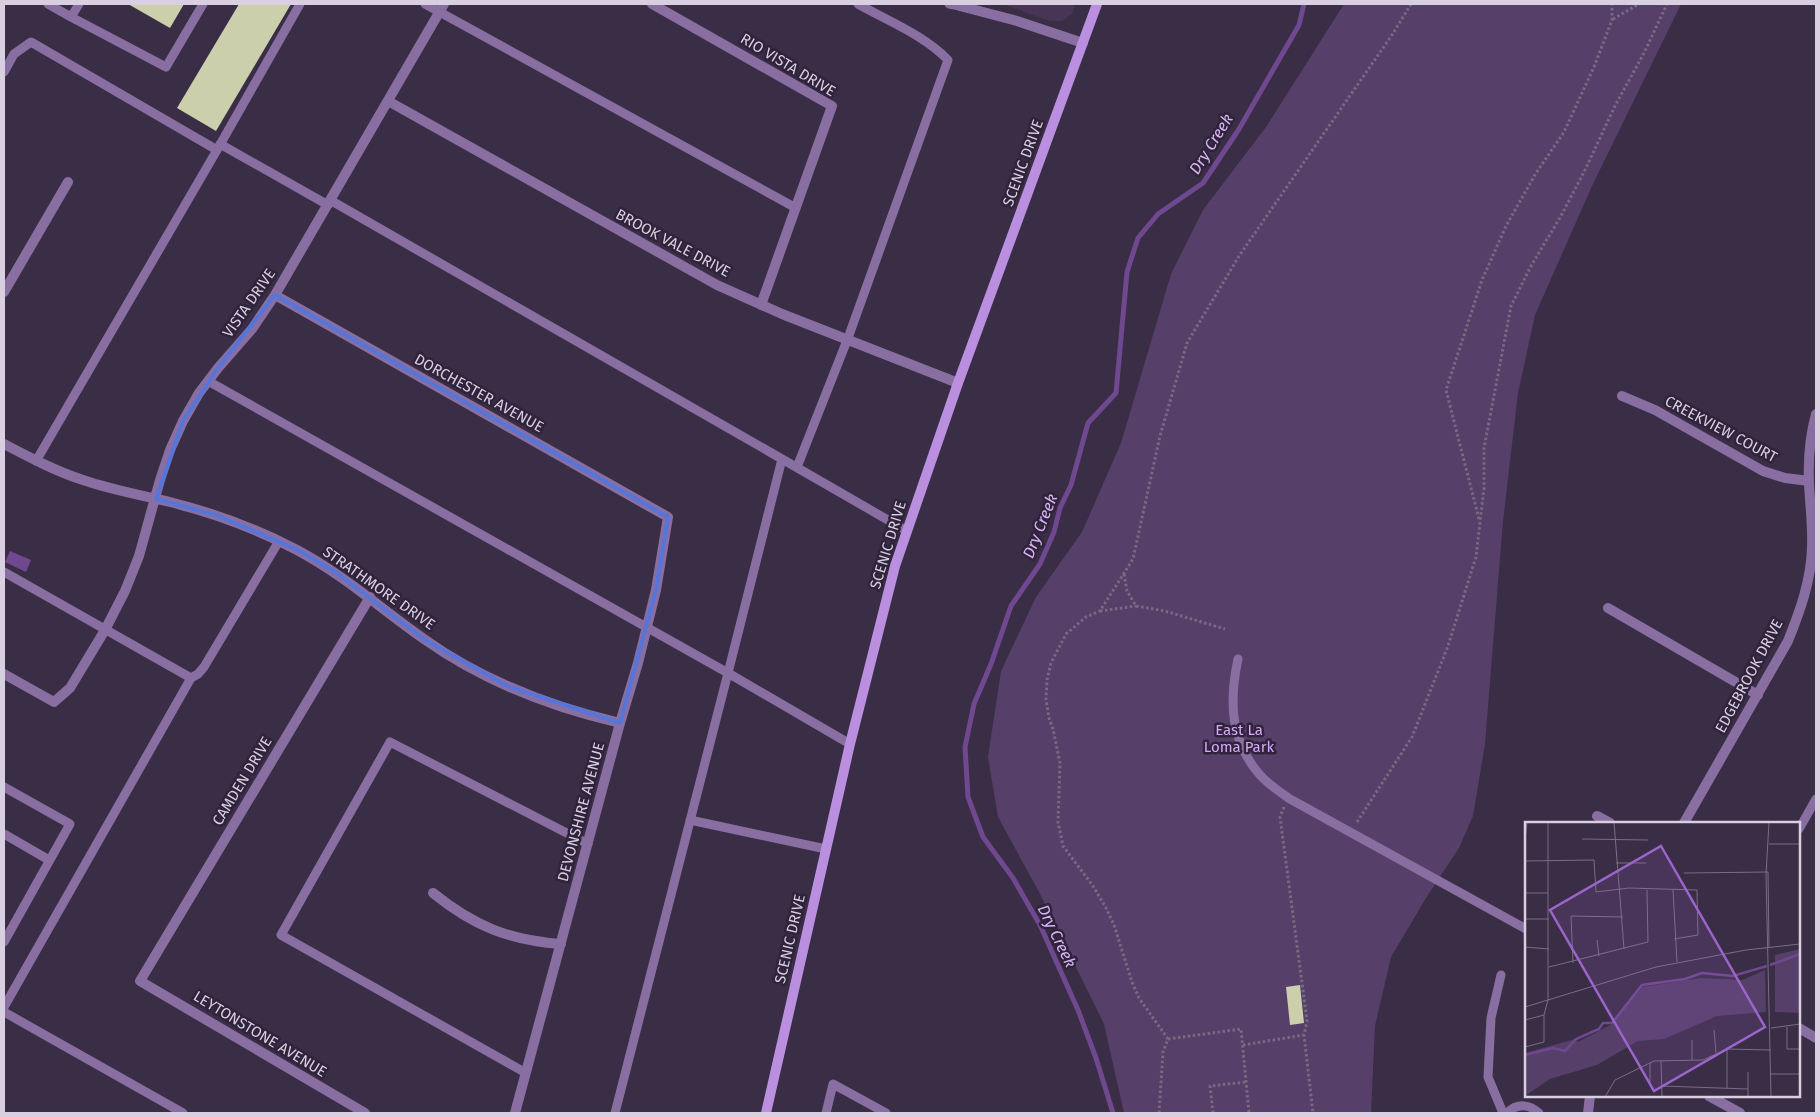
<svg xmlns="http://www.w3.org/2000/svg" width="1820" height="1117" viewBox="0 0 1820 1117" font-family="'Fira Sans',sans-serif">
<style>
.built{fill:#463554}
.green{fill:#563f69}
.water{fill:#704890}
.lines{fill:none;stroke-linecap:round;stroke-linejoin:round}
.stream{stroke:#704890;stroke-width:5}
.building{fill:#cccfac}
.path{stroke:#766b80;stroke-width:3;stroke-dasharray:2.5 2.5;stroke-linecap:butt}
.lane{stroke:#896fa1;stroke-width:9}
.street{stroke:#896fa1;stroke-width:10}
.secondary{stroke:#ba8fdf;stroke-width:10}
.marked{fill:none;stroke:#5575da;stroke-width:4;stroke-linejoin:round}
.labels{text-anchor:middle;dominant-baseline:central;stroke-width:5;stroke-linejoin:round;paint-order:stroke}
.street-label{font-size:15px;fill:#d8d0e0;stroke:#30233b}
.park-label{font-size:15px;fill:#d5aafa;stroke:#30233b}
.water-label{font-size:16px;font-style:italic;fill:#d6b6f2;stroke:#30233b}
.inset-river{fill:none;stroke:#704890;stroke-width:2.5}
.inset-road{fill:none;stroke:#796e84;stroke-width:1}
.view{fill:#9c65cb;fill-opacity:0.15;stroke:#9c65cb;stroke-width:2.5}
.inset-edge{fill:none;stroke:#d8d0e0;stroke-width:2.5}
</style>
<rect width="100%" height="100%" fill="#3a2d46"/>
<path class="built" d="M 1002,4 L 1075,4 L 1072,14 L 1062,21 L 1049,21 Z"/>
<path class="green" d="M 1344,4 L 1681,4 L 1592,186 L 1535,315 L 1518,393 L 1503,521 L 1485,744 L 1473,816 L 1459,848 L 1426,898 L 1391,957 L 1375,1026 L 1371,1113 L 1124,1113 L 1104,1024 L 1039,892 L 998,817 L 988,757 L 1001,671 L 1036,597 L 1082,532 L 1121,443 L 1171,274 L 1203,210 L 1266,127 Z"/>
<path class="water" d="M 10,551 L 31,560 L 26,572 L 5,562 Z"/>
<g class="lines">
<path class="stream" d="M 1113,1113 L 1096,1058 L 1078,1010 L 1040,925 L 1013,878 L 983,837 L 968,797 L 965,747 L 974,704 L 991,664 L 1011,606 L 1040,564 L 1054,532 L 1060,508 L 1071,485 L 1088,423 L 1116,393 L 1127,272 L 1138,238 L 1158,214 L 1203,183 L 1239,129 L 1299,25 L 1304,4"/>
</g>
<path class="building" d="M 128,4 L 184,4 L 170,28 Z
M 239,4 L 291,4 L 216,131 L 177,108 Z
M 1300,985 L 1304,1023 L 1290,1025 L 1286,987 Z"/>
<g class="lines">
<path class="path" d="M 1613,19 L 1639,4
M 1479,519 L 1446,390 L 1482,280 L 1506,226 L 1536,173 L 1564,132 L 1594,67 L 1612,20 L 1612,4
M 1124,574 L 1127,591 L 1136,606 L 1165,611 L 1225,629
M 1100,611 L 1136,606
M 1284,807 L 1280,817 L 1307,1021 L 1304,1035 L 1313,1113
M 1357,822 L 1412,737 L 1448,646 L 1476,557 L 1484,488 L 1484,448 L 1511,306 L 1531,266 L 1561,216 L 1585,170 L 1616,104 L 1644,53 L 1667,4
M 1168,1039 L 1241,1029 L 1249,1113
M 1243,1045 L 1304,1035
M 1159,1113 L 1163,1052 L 1168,1039 L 1139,998 L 1132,982 L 1114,925 L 1106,908 L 1093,886 L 1063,846 L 1058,822 L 1060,763 L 1053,729 L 1049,718 L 1046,699 L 1047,680 L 1051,663 L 1066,634 L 1086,617 L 1100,611 L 1133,559 L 1160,436 L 1187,343 L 1239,256 L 1392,35 L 1411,4
M 1213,1113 L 1210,1086 L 1246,1082"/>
<path class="lane" d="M 48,4 L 71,17 L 79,4
M 425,4 L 796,208
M 949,4 L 960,6
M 71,17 L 166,67 L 203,4
M 4,72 L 14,54 L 31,42 L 217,150 L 36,461
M 220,144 L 328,205
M 217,150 L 300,4
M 330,200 L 782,459
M 208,381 L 728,673 L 615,1113
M 797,467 L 848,338 L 948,60 C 924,35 888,21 858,4
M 4,572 L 191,678 L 4,1007
M 1238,659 C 1229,701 1230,741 1260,775 C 1268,784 1280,792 1290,799 L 1526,929
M 191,678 L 198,674 L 204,667 L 279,541
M 850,744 L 728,673 L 782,459 L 907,531
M 4,787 L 70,824 L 4,942
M 690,820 L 826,849
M 1799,829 L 1816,799
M 4,834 L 49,860
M 1501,975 L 1491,1018 L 1488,1077 L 1503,1113
M 4,1012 L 183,1113
M 526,1073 L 281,935 L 390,742 L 588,844
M 826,1113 L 833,1084 L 886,1113
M 1507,1113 C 1517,1103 1529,1104 1539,1113"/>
<path class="street" d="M 652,4 L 832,106 L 761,305
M 960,6 L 1017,21 L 1083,43
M 388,101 L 717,285 L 782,314 L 958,383
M 4,292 L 68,182
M 275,295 L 668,517 L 656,590 L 638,663 L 620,723 L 515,1113
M 1622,396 L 1655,410 L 1763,471 L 1785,478 L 1809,481
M 4,444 C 29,457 55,471 83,480 C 112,490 141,495 170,502 C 214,513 257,529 297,550 C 344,575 381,609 424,639 C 483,681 551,707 620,723
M 1608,608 L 1758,695
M 4,674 L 54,702 L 70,688 L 105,630 L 125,591 L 139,556 L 160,480 L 170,450 L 183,421 L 199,393 L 218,368 L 252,329 L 275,295 L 444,4
M 1597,816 L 1610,823
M 1684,823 L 1788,641 C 1800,611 1811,581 1812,548 C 1813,526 1810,505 1809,483 C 1808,460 1810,436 1816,414
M 433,893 C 474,926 508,940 561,944
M 1799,1028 L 1816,1038
M 1709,1096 L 1740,1113
M 365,1113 L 140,981 L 370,597
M 1588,1113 L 1590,1096"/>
<path class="secondary" d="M 766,1113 L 850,744 L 895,566 L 958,383 L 1097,4"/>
</g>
<path class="marked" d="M 275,295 L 668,517 L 656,590 L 620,723 L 507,686 L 425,640 L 338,574 L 298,550 L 216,515 L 156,499 L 183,421 L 218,368 Z"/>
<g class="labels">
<g class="street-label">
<text transform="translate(788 65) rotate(31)">RIO VISTA DRIVE</text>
<text transform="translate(1023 163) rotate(-70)">SCENIC DRIVE</text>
<text transform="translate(673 243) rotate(28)">BROOK VALE DRIVE</text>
<text transform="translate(249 303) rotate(-55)">VISTA DRIVE</text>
<text transform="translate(479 393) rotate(29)">DORCHESTER AVENUE</text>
<text transform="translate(1721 429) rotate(28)">CREEKVIEW COURT</text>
<text transform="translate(888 545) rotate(-73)">SCENIC DRIVE</text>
<text transform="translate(379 588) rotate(35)">STRATHMORE DRIVE</text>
<text transform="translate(1749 676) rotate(-62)">EDGEBROOK DRIVE</text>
<text transform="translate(242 781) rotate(-59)">CAMDEN DRIVE</text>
<text transform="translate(581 812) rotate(-75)">DEVONSHIRE AVENUE</text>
<text transform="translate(790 939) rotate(-77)">SCENIC DRIVE</text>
<text transform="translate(260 1034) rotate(31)">LEYTONSTONE AVENUE</text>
</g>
<g class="park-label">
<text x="1239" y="730">East La<tspan x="1239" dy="17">Loma Park</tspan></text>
</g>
<g class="water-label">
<text transform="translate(1211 144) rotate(-58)">Dry Creek</text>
<text transform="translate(1040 526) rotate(-68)">Dry Creek</text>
<text transform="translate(1057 936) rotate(64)">Dry Creek</text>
</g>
</g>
<g transform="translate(1525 822)">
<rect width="275" height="275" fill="#3a2d46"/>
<path d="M 275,127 L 275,191 L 250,190 L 250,133 ZM 240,148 L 241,190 L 192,194 L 139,217 L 113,219 L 72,243 L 25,257 L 0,274 L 0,231 L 50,217 L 53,220 L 87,202 L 117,165 L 176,156 L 217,158 Z" fill="#563f69"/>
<path class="inset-river" d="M 245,143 L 275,132M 0,233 L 28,226 L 40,229 L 51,217 L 74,207 L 78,201 L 87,201 L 117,163 L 160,157 L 177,151 L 208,154 L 242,144"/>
<path class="inset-road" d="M 89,0 L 99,127M 244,0 L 241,53 L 246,275M 57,17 L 123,18M 0,18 L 2,0M 244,22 L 275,22M 0,39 L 69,38 L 71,70 L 104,66 L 172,68 L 173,113 L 149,117M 91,41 L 121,41M 243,50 L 244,126M 159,51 L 243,50M 148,68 L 152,140M 0,71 L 23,71M 0,97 L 24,97M 72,118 L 74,134M 0,125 L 24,127M 48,141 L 46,94 L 98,95M 24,145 L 123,120 L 122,68M 0,185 L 131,145 L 221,128 L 275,122M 0,198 L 19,193M 262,205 L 262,227 L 275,227M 246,206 L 275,202M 189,208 L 191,231M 0,225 L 19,220 L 19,193 L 23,178 L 23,0M 202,227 L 202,266M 136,238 L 137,275M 167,238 L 167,218M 125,241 L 125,264M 246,252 L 275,252M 137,264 L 223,267M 80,275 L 90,258 L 129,239 L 178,238 L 202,227 L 246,228M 223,275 L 223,250"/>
<path class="view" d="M 136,24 L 240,205 L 129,269 L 25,88 Z"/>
<rect width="275" height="275" class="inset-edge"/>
</g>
<rect width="1820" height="1117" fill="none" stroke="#d8d0e0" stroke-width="10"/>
</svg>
